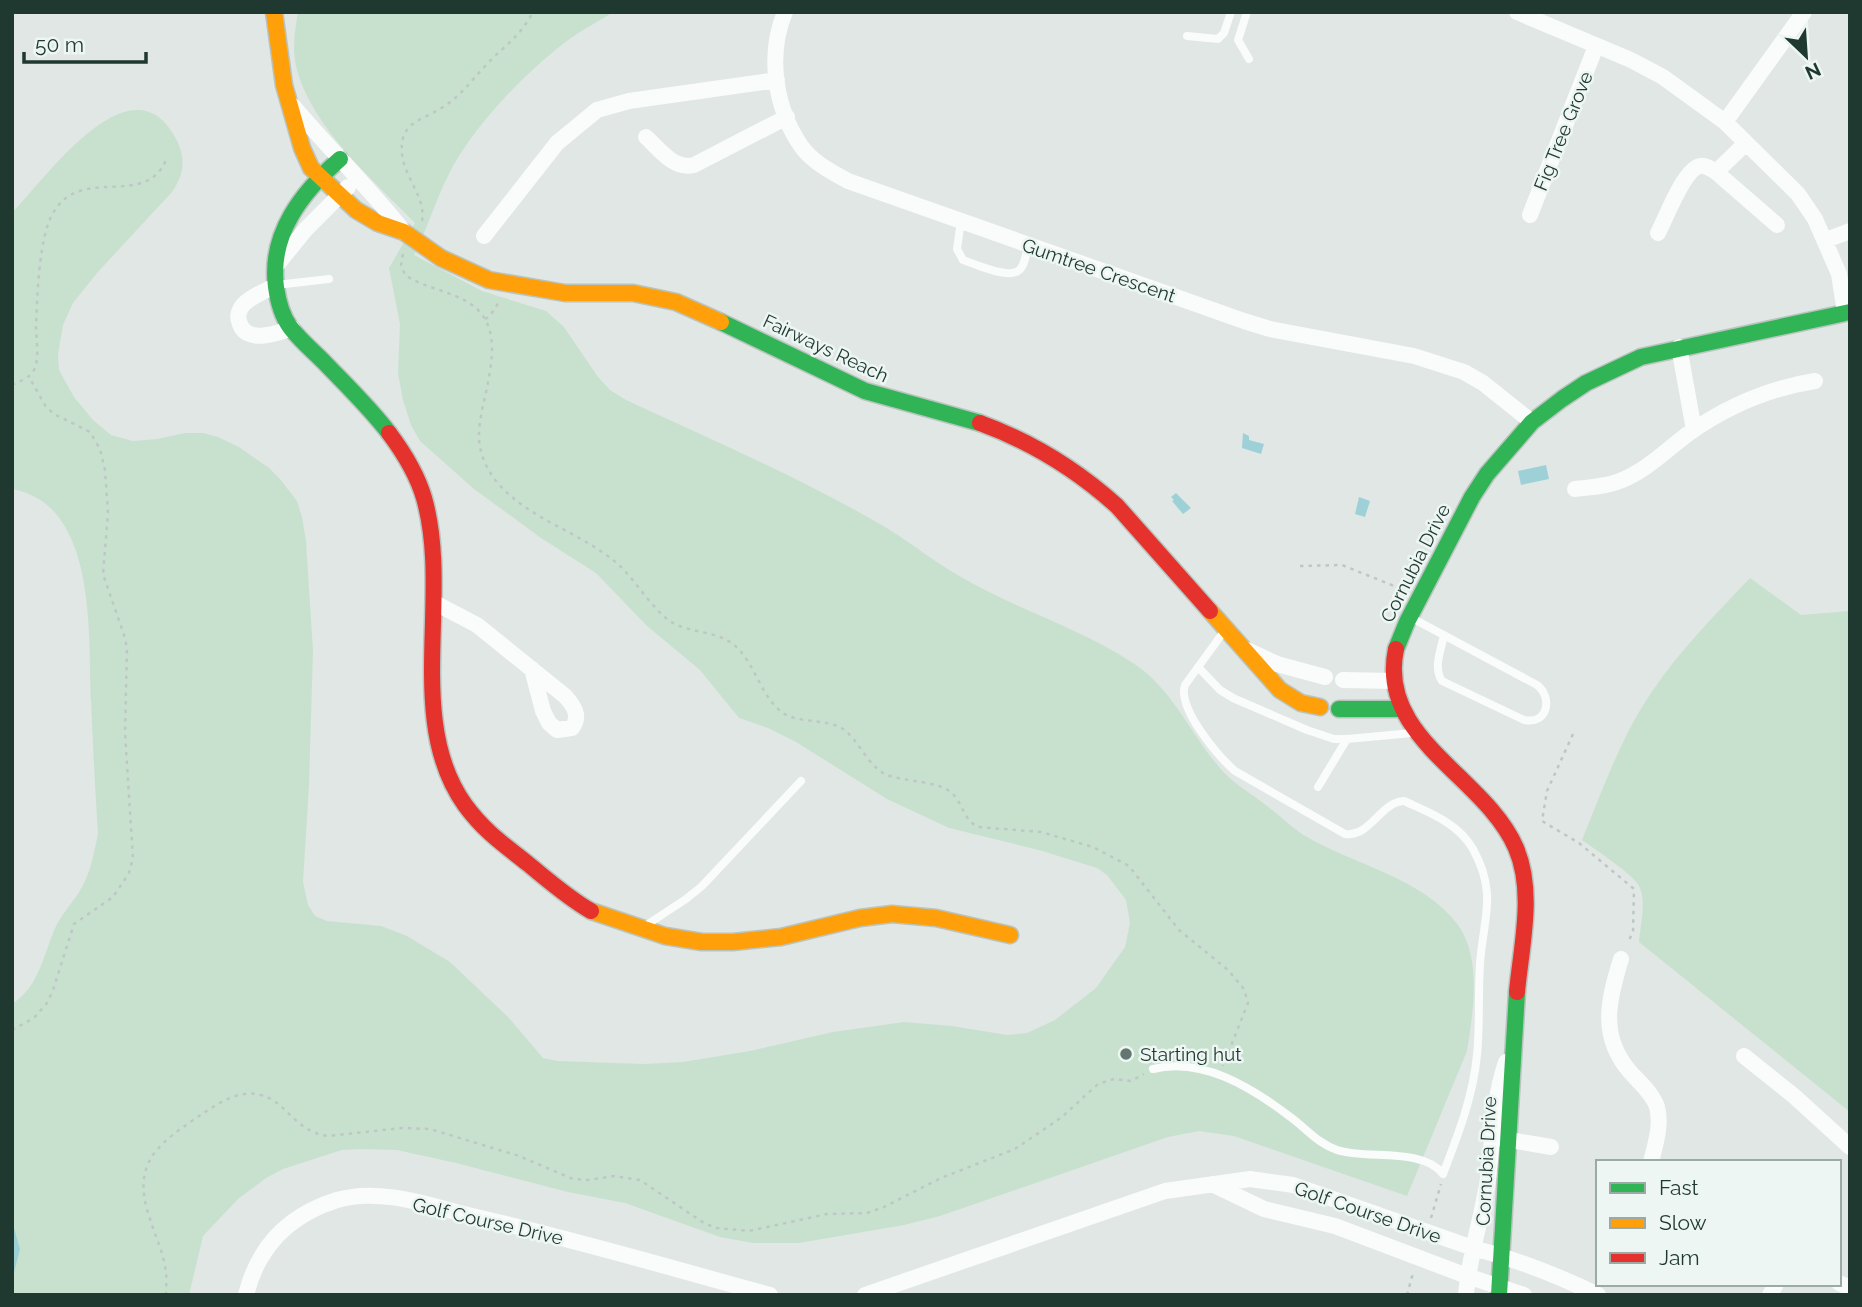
<svg xmlns="http://www.w3.org/2000/svg" width="1862" height="1307" viewBox="0 0 1862 1307" font-family="Raleway,sans-serif">
<style>
.green{fill:#c8e1cf}
.water{fill:#9ed1d7}
.lines{fill:none;stroke-linecap:round;stroke-linejoin:round}
.fast-casing{stroke:#b9c4bf;stroke-width:19}
.slow-casing{stroke:#b9c4bf;stroke-width:19}
.jam-casing{stroke:#b9c4bf;stroke-width:19}
.path{stroke:#bfc7c5;stroke-width:2.5;stroke-dasharray:3.5 5;stroke-linecap:butt}
.lane{stroke:#fafbfb;stroke-width:8}
.street{stroke:#fafbfb;stroke-width:16}
.fast{stroke:#30b455;stroke-width:16}
.slow{stroke:#ff9f0a;stroke-width:16}
.jam{stroke:#e5322d;stroke-width:16}
.poi-dot{fill:#637670;stroke:#edf6f2;stroke-width:2.5}
.labels{text-anchor:middle;dominant-baseline:central;stroke-width:5;stroke-linejoin:round;paint-order:stroke}
.street-label{font-size:19px;fill:#1f3931;stroke:#edf6f2}
.poi-label{font-size:19px;fill:#1f3931;stroke:#edf6f2;text-anchor:start}
</style>
<rect width="100%" height="100%" fill="#e0e7e4"/>
<path class="green" d="M 298,12 L 613,12 C 598,22 581,30 567,41 C 526,71 470,130 448,176 C 435,202 427,229 414,255 L 482,291 L 546,311 L 564,327 L 598,377 L 610,390 L 626,400 C 714,441 806,480 890,530 C 914,545 936,563 961,577 C 1016,609 1079,628 1133,663 C 1171,687 1190,733 1219,767 C 1232,783 1251,793 1267,806 C 1279,815 1290,826 1302,834 C 1350,864 1423,877 1458,925 C 1482,958 1473,1013 1467,1051 L 1407,1196 L 1234,1136 L 1199,1131 L 1168,1137 L 940,1216 L 904,1225 L 799,1243 L 753,1243 L 720,1237 L 625,1203 L 568,1192 L 456,1163 L 397,1150 L 361,1149 L 342,1150 L 283,1169 L 266,1178 L 238,1199 L 203,1236 L 189,1295 L 12,1295 L 12,1004 C 40,987 44,951 57,924 C 64,911 75,900 82,887 C 91,871 94,852 98,834 C 95,790 93,746 91,701 C 88,636 98,504 12,489 L 12,213 C 45,179 131,56 175,137 C 186,157 185,173 172,192 L 97,273 L 73,303 L 63,325 L 58,354 L 59,370 L 74,397 L 93,420 L 111,435 L 133,441 L 157,439 L 185,433 L 203,433 L 218,437 L 239,447 L 269,468 L 280,479 L 297,501 L 302,517 L 306,541 L 313,651 L 309,785 L 303,882 L 308,905 L 315,916 L 327,921 L 381,926 L 407,936 L 450,962 L 509,1018 L 543,1058 L 557,1061 L 644,1064 L 683,1062 L 750,1051 L 833,1032 L 904,1022 L 952,1026 L 1007,1035 L 1027,1033 L 1055,1020 L 1096,988 L 1125,947 L 1130,923 L 1126,900 L 1107,875 L 1097,868 L 1039,850 L 949,828 L 887,799 L 796,742 L 768,728 L 739,718 L 700,670 L 647,626 L 596,573 L 541,538 L 474,489 L 420,441 L 411,425 L 403,400 L 398,373 L 400,324 L 389,268 L 415,223 C 373,180 310,126 296,66 C 292,48 295,30 298,12 Z
M 1750,578 L 1801,615 L 1850,611 L 1850,1112 L 1639,942 C 1640,926 1647,901 1639,886 C 1633,874 1594,849 1582,840 C 1602,791 1621,737 1651,693 C 1679,651 1715,615 1750,578 Z"/>
<path class="water" d="M 1243,433 L 1249,436 L 1249,440 L 1264,444 L 1261,454 L 1242,448 Z
M 1546,465 L 1549,479 L 1521,485 L 1518,471 Z
M 1176,493 L 1191,508 L 1183,514 L 1172,501 L 1174,500 L 1171,497 Z
M 1359,497 L 1370,501 L 1365,517 L 1355,514 Z
M 12,1221 L 20,1249 L 12,1280 Z"/>
<g class="lines">
<g class="fast-casing">
<path id="fast" d="M 340,159 C 302,192 269,234 276,287 C 278,301 282,316 290,327 C 300,340 313,351 324,362 C 346,385 370,408 389,433
M 721,322 L 865,391 L 980,423
M 1396,649 L 1407,622 L 1472,497 L 1487,474 L 1532,422 L 1562,399 L 1586,383 L 1641,357 L 1850,312
M 1339,709 L 1401,709
M 1499,1295 L 1517,992"/>
</g>
<g class="slow-casing">
<path id="slow" d="M 274,12 L 284,85 L 302,148 L 311,168 L 356,210 L 378,223 L 404,232 L 441,258 L 489,280 L 565,293 L 633,293 L 676,302 L 721,322
M 1210,611 L 1280,690 L 1301,703 L 1320,707
M 591,911 L 665,936 L 702,942 L 733,942 L 781,937 L 860,918 L 892,914 L 936,918 L 1010,935"/>
</g>
<g class="jam-casing">
<path id="jam" d="M 980,423 C 1032,442 1076,469 1117,506 L 1210,611
M 389,433 C 404,453 417,474 424,498 C 452,595 404,720 465,805 C 484,831 503,844 527,863 C 548,880 568,898 591,911
M 1396,649 C 1377,739 1485,776 1516,848 C 1535,892 1521,947 1517,992"/>
</g>
<path class="path" d="M 422,221 C 427,192 395,172 403,138 C 407,122 427,117 440,109 C 460,97 471,81 487,64 C 506,44 519,38 533,12
M 403,254 L 401,265 L 405,275 C 427,290 457,291 477,309 C 510,340 478,401 479,437 C 479,453 487,470 496,481 C 528,520 582,532 619,565 C 636,581 654,612 673,623 C 691,633 716,631 733,644 C 754,661 759,691 778,709 C 793,725 824,717 843,729 C 859,740 868,767 887,775 C 904,782 939,780 953,794 C 963,805 964,820 978,827 L 1041,832 L 1093,847 L 1129,866 L 1179,930 L 1228,970 L 1244,989 L 1248,1003 L 1223,1066
M 485,319 L 490,316 L 500,300
M 12,385 C 20,381 30,378 34,370 C 40,357 36,340 36,327 C 37,298 39,239 52,215 C 79,163 145,210 166,160
M 1300,566 L 1342,565 L 1404,590
M 1573,734 L 1547,791 L 1542,821 L 1579,843 L 1634,889 L 1633,931 L 1628,943
M 12,1030 L 34,1018 L 47,1003 L 53,990 L 74,924 L 113,897 L 129,873 L 133,858 L 125,733 L 127,648 L 124,635 L 103,574 L 108,513 L 105,470 L 100,449 L 90,432 L 54,414 L 46,407 L 29,377
M 1431,1218 L 1441,1184
M 166,1295 C 166,1288 167,1280 166,1273 C 162,1234 127,1193 153,1155 C 164,1139 186,1125 202,1114 C 219,1103 239,1089 261,1095 C 286,1101 295,1132 328,1136 L 402,1128 L 430,1129 L 519,1156 L 573,1179 L 588,1180 L 614,1176 L 640,1180 L 704,1223 L 716,1228 L 749,1231 L 827,1214 L 867,1213 L 884,1207 L 941,1178 L 1015,1149 L 1062,1117 L 1098,1084 L 1114,1079 L 1131,1081 L 1144,1074
M 1407,1295 L 1413,1273"/>
<path class="lane" d="M 1247,12 L 1238,40 L 1249,59
M 1187,36 L 1218,39 L 1224,33 L 1231,12
M 961,221 L 957,249 L 963,260 C 975,264 1007,279 1018,271 C 1025,267 1026,253 1028,245
M 276,285 L 329,279
M 1410,617 L 1537,685 C 1553,697 1548,725 1524,720 L 1442,681 C 1433,668 1441,650 1444,635
M 1225,630 L 1185,685 C 1177,708 1218,756 1235,771 L 1345,834 C 1371,837 1380,802 1404,801 C 1430,813 1458,823 1473,849 C 1498,895 1483,918 1480,964 C 1478,995 1480,1025 1477,1055 C 1473,1097 1458,1135 1443,1174
M 1198,667 L 1220,690 L 1233,698 L 1307,730 L 1334,739 L 1347,739 L 1412,733
M 1318,787 L 1347,739
M 645,926 L 686,899 L 702,886 L 801,781
M 1153,1069 C 1202,1057 1251,1087 1289,1116 C 1306,1128 1317,1143 1337,1150 C 1367,1160 1422,1147 1443,1174"/>
<path class="street" d="M 785,12 C 767,55 775,108 801,146 C 812,162 832,172 848,181 L 1244,321 L 1270,329 L 1414,356 L 1464,372 L 1483,383 L 1532,422
M 1517,12 L 1631,60 L 1663,77 L 1725,122 L 1798,194 L 1815,219 L 1839,274 L 1845,313
M 293,106 C 329,149 370,188 404,232
M 1725,122 L 1804,12
M 646,137 C 660,150 674,170 694,165 L 787,117
M 1716,172 L 1746,143
M 1530,215 L 1596,46
M 1658,233 C 1666,218 1684,169 1700,166 C 1706,165 1711,169 1716,172 L 1777,225
M 484,236 L 557,143 L 597,110 L 629,101 L 777,80
M 1826,240 L 1850,231
M 276,266 L 306,229 L 348,187
M 276,285 C 266,291 251,296 243,305 C 239,310 237,315 239,321 C 244,345 276,334 292,328
M 1679,347 L 1694,430
M 1575,489 C 1589,487 1604,487 1617,482 C 1646,472 1668,448 1692,431 C 1730,405 1770,388 1815,381
M 435,603 L 477,625 L 565,696 C 574,706 581,716 572,728 L 557,730 L 549,723 L 543,711 L 532,669
M 1247,650 L 1277,664 L 1325,677
M 1343,680 L 1394,681
M 1621,959 C 1608,1001 1599,1037 1631,1073 C 1640,1083 1653,1094 1657,1107 C 1662,1124 1655,1146 1651,1162
M 1744,1056 L 1794,1096 L 1850,1147
M 1498,1138 L 1551,1147
M 1212,1184 L 1264,1209 L 1335,1226 L 1467,1276 L 1524,1295
M 1839,1283 L 1850,1288
M 246,1295 C 258,1246 289,1215 337,1200 C 380,1187 431,1206 472,1216 C 573,1239 671,1268 770,1295
M 865,1295 L 1165,1191 L 1250,1179 L 1293,1185 L 1473,1248 C 1516,1259 1557,1275 1598,1295
M 1466,1295 C 1469,1255 1482,1218 1488,1179 C 1493,1139 1493,1100 1506,1062
M 1770,1295 L 1776,1284"/>
<use href="#fast" class="fast"/>
<use href="#slow" class="slow"/>
<use href="#jam" class="jam"/>
</g>
<circle class="poi-dot" cx="1126" cy="1054" r="7"/>
<g class="labels">
<g class="street-label">
<text transform="translate(1563 131) rotate(-68)">Fig Tree Grove</text>
<text transform="translate(1099 270) rotate(19)">Gumtree Crescent</text>
<text transform="translate(826 348) rotate(25)">Fairways Reach</text>
<text transform="translate(1415 563) rotate(-63)">Cornubia Drive</text>
<text transform="translate(1486 1161) rotate(-87)">Cornubia Drive</text>
<text transform="translate(1368 1212) rotate(19)">Golf Course Drive</text>
<text transform="translate(488 1221) rotate(13)">Golf Course Drive</text>
</g>
<g class="poi-label">
<text x="1140" y="1054">Starting hut</text>
</g>
</g>
<rect width="1862" height="1307" fill="none" stroke="#1f3931" stroke-width="28"/>
<rect x="1596" y="1160" width="245" height="126" fill="#edf6f2" stroke="#9baaa5" stroke-width="2"/>
<rect x="1610" y="1183" width="35" height="10" fill="#30b455" stroke="#9baaa5" stroke-width="2"/>
<text x="1659" y="1195" font-size="21" fill="#1f3931">Fast</text>
<rect x="1610" y="1218" width="35" height="10" fill="#ff9f0a" stroke="#9baaa5" stroke-width="2"/>
<text x="1659" y="1230" font-size="21" fill="#1f3931">Slow</text>
<rect x="1610" y="1253" width="35" height="10" fill="#e5322d" stroke="#9baaa5" stroke-width="2"/>
<text x="1659" y="1265" font-size="21" fill="#1f3931">Jam</text>
<g transform="translate(1806 56) rotate(155)" stroke="#edf6f2" stroke-width="5" paint-order="stroke">
<path d="M0-5L12 26L0 18L-12 26Z" fill="#1f3931"/>
<text y="-10" font-size="19" font-weight="bold" text-anchor="middle" fill="#1f3931">N</text>
</g>
<path d="M24 52v10h122v-10" fill="none" stroke="#1f3931" stroke-width="3.5"/>
<text x="35" y="52" font-size="21" fill="#1f3931" stroke="#edf6f2" stroke-width="5" paint-order="stroke">50 m</text>
</svg>
